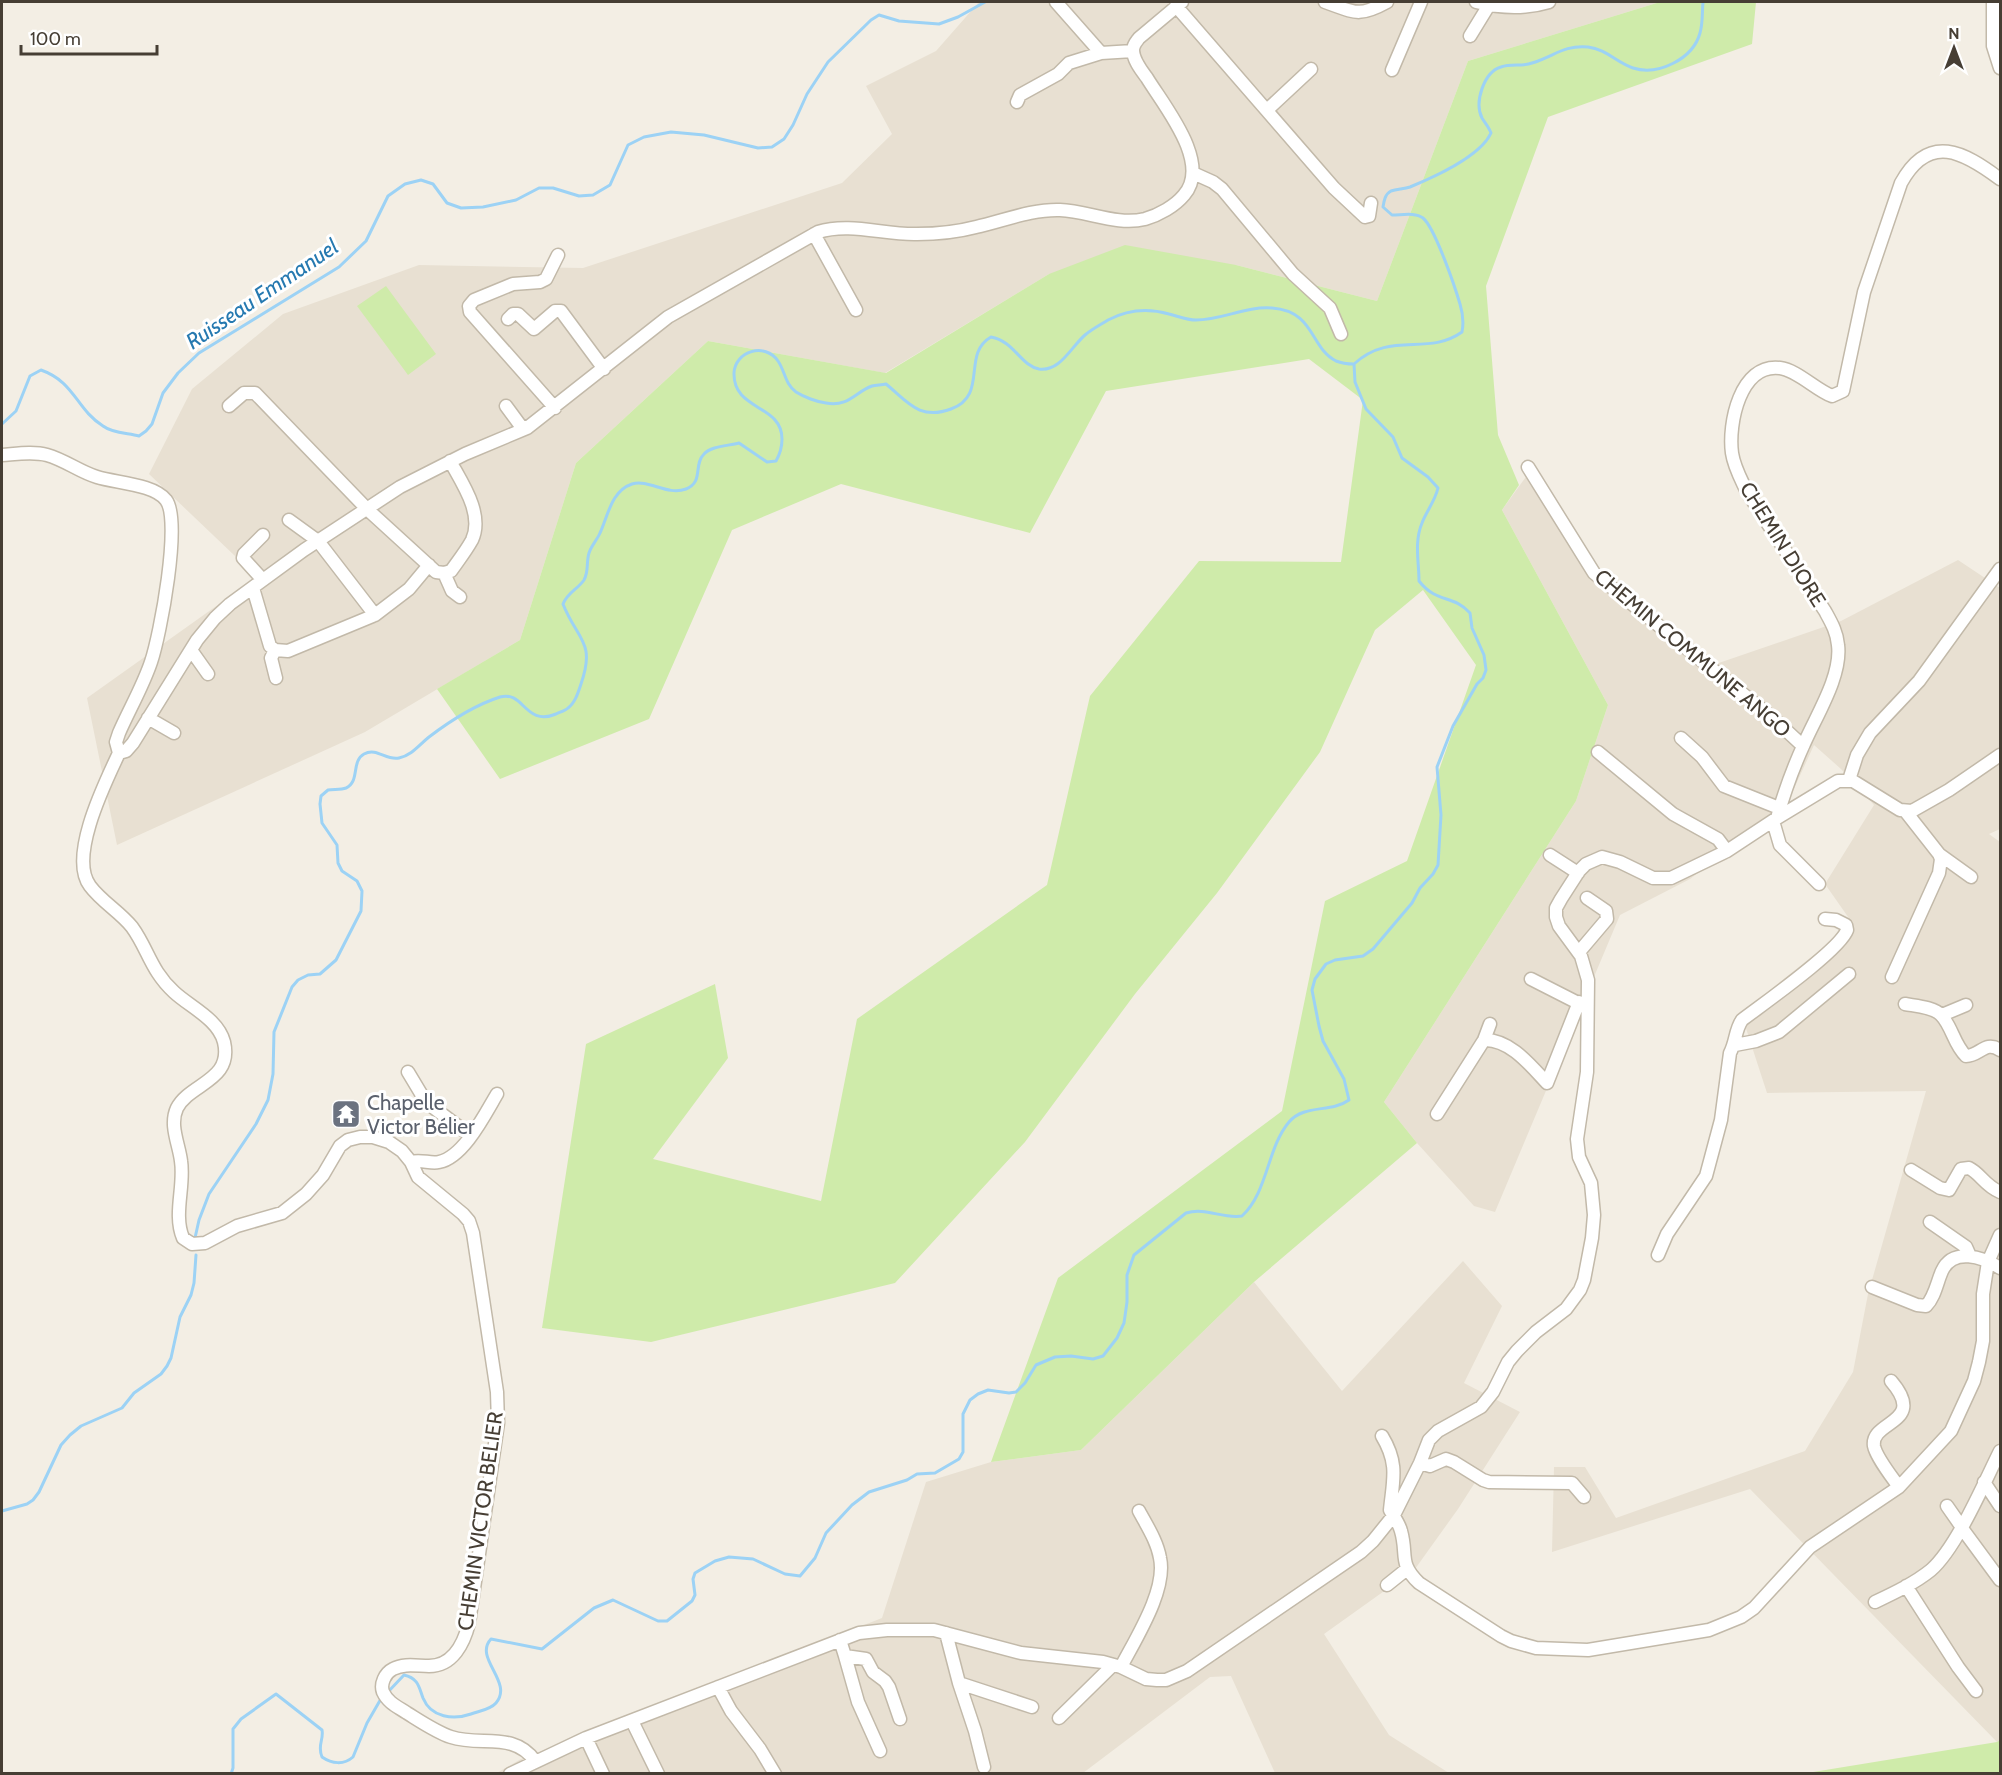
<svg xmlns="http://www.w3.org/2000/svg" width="2002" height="1775" viewBox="0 0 2002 1775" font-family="Cabin,sans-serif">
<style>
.residential{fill:#e8e0d2}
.green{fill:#cfebaa}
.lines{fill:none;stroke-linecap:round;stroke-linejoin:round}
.stream{stroke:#9cd2f5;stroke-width:3}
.minor-casing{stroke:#c2b9a9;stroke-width:15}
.minor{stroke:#fff;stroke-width:12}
.labels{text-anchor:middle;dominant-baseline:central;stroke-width:6;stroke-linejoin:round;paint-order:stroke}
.street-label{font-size:21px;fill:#463e34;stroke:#fff}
.worship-label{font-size:21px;fill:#5b616d;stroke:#fff;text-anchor:start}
.water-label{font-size:22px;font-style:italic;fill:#2579b0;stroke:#fff}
</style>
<rect width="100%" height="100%" fill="#f3eee4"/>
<path class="residential" d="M 979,2 L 1660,2 L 1468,61 L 1377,301 L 1236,265 L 1049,274 L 885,373 L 708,341 L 576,463 L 520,640 L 365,732 L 117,845 L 87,698 L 257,577 L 149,474 L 192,389 L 283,314 L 419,265 L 583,268 L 842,183 L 892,134 L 866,86 L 936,51 Z
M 1533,467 L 1599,572 L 1710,666 L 1841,621 L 1958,560 L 2000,588 L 2000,829 L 1989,834 L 2000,842 L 2000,1740 L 1997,1742 L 1750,1489 L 1552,1552 L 1554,1467 L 1585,1467 L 1616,1518 L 1805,1451 L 1853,1372 L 1868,1294 L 1926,1091 L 1767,1093 L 1741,1013 L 1853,924 L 1825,884 L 1874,805 L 1841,769 L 1814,745 L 1786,806 L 1690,879 L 1620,915 L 1495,1212 L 1474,1206 L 1417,1143 L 1384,1102 L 1576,801 L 1608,705 L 1502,510 Z
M 1463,1261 L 1502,1306 L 1464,1383 L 1520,1412 L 1458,1509 L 1415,1569 L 1324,1634 L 1389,1735 L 1449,1773 L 1275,1773 L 1231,1676 L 1210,1677 L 1083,1773 L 495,1774 L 521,1759 L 882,1618 L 926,1482 L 991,1462 L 1081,1450 L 1254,1282 L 1342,1391 Z"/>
<path class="green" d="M 1660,2 L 1756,2 L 1752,44 L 1548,117 L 1486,286 L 1498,435 L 1519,485 L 1502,510 L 1608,705 L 1576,801 L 1384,1102 L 1417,1143 L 1254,1282 L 1081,1450 L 991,1462 L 1058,1278 L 1282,1111 L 1325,901 L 1407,861 L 1476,665 L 1423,590 L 1375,630 L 1320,752 L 1217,893 L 1135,994 L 1025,1142 L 895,1283 L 651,1342 L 542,1328 L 586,1044 L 715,984 L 728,1058 L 653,1159 L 821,1201 L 857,1019 L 1047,885 L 1090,696 L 1199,561 L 1341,562 L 1363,400 L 1309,359 L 1106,391 L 1030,533 L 841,484 L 732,530 L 649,719 L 500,779 L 437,689 L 520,640 L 576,463 L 708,341 L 886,373 L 1049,274 L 1125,245 L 1236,265 L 1377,301 L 1468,61 Z
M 386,286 L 436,354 L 408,375 L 357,306 Z
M 2000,1740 L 2000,1773 L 1807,1773 L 1997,1742 Z"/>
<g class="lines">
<path class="stream" d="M 2,424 L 16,411 L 30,376 L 41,370 C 75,382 76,409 103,426 C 112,433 127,433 139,436 L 146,431 L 152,424 L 163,393 L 178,373 L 199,353 L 339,267 L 366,241 L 388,196 L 405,184 L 421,180 L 433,184 L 447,203 L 461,208 L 483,207 L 516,200 L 539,188 L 553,188 L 579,196 L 593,195 L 610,185 L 628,145 L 644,137 L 671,132 L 704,135 L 758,148 L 772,147 L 784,139 L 793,125 L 807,94 L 828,62 L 871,20 L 879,15 L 899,21 L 939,24 L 958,17 L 985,2
M 195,1238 L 199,1220 L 209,1194 L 256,1124 L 268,1100 L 273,1074 L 274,1032 L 292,987 L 298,980 L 308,975 L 320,974 L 336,960 L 361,911 L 362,891 L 357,881 L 342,871 L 338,863 L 337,845 L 322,823 L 320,804 L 321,796 L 328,790 C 333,789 341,790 346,788 C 360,782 351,761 364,754 C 377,747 386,761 399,758 C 412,755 419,745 429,737 C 450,721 475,705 500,697 C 524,690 525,727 556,714 C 560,712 565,711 568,708 C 575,703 578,693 581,684 C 596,641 577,640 563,604 C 568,592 577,590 584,580 C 589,571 586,563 589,553 C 591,546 597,540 600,533 C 608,516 611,491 632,484 C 649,479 667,496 686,489 C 704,482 693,465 704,454 C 711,446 728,446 739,443 L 767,462 L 776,461 C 780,454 782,448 782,439 C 782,404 733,411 734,373 C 735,351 765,342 778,361 C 785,371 785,384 796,392 C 804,397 817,402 826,403 C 849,407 855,392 872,386 C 876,385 882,385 886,384 C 907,401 919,421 951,409 C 989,395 961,354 991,337 C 1014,341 1021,366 1039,369 C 1060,372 1071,347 1085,335 C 1092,329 1100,325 1108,320 C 1127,310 1148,308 1169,314 C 1178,316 1186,320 1196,320 C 1222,320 1246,306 1272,308 C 1315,311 1310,348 1336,361 C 1341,363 1348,364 1354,364
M 2,1511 L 27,1504 L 33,1500 L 39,1492 L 61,1445 L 70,1435 L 81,1426 L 122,1408 L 134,1393 L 161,1374 L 167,1366 L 171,1358 L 180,1317 L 191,1295 L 194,1283 L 196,1255
M 387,1693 L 404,1675 C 418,1678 419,1687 423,1698 C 431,1718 454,1720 471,1714 C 479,1711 490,1710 496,1703 C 514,1682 473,1658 491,1639 L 542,1649 L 594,1608 L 613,1600 L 658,1621 L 667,1621 L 692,1601 L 695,1595 L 693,1579 L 695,1573 L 715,1561 L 729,1557 L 753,1559 L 785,1574 L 800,1576 L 815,1558 L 826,1533 L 852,1505 L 869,1492 L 907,1480 L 917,1474 L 935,1473 L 959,1459 L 963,1452 L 963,1414 L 970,1400 L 978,1394 L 988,1390 L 1009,1393 L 1016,1392 L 1025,1383 L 1036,1365 L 1055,1357 L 1071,1356 L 1093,1359 L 1103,1356 L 1117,1338 L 1124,1323 L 1127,1302 L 1127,1275 L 1134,1255 L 1186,1213 C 1206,1207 1222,1219 1242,1216 C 1268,1192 1267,1148 1289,1122 C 1304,1104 1331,1113 1349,1100 L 1344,1079 L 1323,1041 L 1319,1026 L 1312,990 L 1315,979 L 1326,964 L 1335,960 L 1363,956 L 1373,949 L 1412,903 L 1420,888 L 1433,874 L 1438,865 L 1441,815 L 1437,767 L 1453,726 L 1477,684 L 1483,678 L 1486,670 L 1484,655 L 1472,628 L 1470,613 C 1453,594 1437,604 1419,581 C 1419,562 1414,542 1422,523 C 1426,512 1435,501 1438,488 L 1428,477 L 1402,458 L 1393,437 L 1366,409 L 1355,382 L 1354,364 C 1391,330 1427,357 1462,332 C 1464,322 1463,314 1460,304 C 1455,287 1435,228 1423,218 C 1415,212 1402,215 1392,215 L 1383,207 C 1384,201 1385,194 1391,191 C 1397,189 1404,189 1410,187 C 1434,177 1480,157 1491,133 C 1489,127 1485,123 1482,118 C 1474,102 1484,72 1501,67 C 1511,63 1522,67 1532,63 C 1555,56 1563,45 1588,47 C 1606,49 1617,63 1633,68 C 1658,76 1693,59 1700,33 C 1703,23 1702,12 1703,2
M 231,1774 L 233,1768 L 233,1729 L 241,1719 L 276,1694 L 322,1730 C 324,1740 317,1745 322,1757 C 332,1764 344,1765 353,1757 L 367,1723 L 382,1697"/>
<g class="minor-casing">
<path id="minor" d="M 1056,2 L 1101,53
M 1325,2 C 1354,12 1358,18 1387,2
M 1476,2 C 1500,8 1526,9 1549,2
M 1993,2 L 1993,46 L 2000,68
M 1176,6 L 1334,188 L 1365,217 L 1369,216 L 1371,203
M 1470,36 L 1489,5
M 1392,70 L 1421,2
M 1017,102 L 1020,95 L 1058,74 L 1069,63 L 1101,53 L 1133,51
M 1267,110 L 1311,69
M 1193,173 L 1213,182 L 1222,189 L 1293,274 L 1330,308 L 1341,334
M 814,234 L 856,310
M 508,319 L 513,314 L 518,314 L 534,329 L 555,311 L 561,311 L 604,369
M 229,406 L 244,393 L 255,393 L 367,509 L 436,572 L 444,573 L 451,571 C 458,561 466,551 472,540 C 484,514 462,483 450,461
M 506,406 L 520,425 L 527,428
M 555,408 L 470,312 L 469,306 L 474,300 L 513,284 L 540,282 L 546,279 L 558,255
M 2,455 C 16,454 33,451 47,455 C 65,460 80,472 97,477 C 116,483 154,484 166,500 C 182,520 160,636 151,662 C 143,686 129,710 119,733 L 116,742 L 119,753
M 1528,467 L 1594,573 L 1775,720 L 1803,746
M 289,520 L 318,541 L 375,615
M 444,573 L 452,591 L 460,597
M 263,580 L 243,558 L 244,554 L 263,535
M 253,588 L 270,646 L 275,650 L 288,651 L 375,615 L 409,589 L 429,565
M 191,650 L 208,674
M 275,650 L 271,658 L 276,678
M 148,718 L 174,733
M 1681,738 L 1702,757 L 1724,786 L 1779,808
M 1598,752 L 1673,814 L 1718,839 L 1727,851
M 1849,780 L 1857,755 L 1870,733 L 1919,681 L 2000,569
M 1777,818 C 1784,793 1793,768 1804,744 C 1816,716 1842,676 1838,645 C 1837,632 1831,622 1825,611 L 1747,492 C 1741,479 1734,467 1732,453 C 1728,424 1740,363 1780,368 C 1797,370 1816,390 1832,396 L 1843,391 L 1864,292 L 1901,183 C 1929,132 1964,152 2000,179
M 1773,821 L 1780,845 L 1819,884
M 1939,854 L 1971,877
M 1550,855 L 1578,873
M 1579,952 L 1607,919 L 1606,911 L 1587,898
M 1892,977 L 1939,873 L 1941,859 L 1939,854 L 1906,812
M 1531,979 L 1586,1007
M 1905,1004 C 1916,1006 1934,1007 1941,1015 C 1952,1026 1954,1045 1966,1056 C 1980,1056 1985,1040 2000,1050
M 1942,1015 L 1966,1005
M 1484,1040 L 1490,1024
M 1735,1045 L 1756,1041 L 1779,1032 L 1849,974
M 408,1072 L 426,1102 L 471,1136
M 1437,1114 L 1484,1040 C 1510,1039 1531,1066 1547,1083 L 1579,1002
M 411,1162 C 421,1159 430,1164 439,1162 C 464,1157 485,1114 497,1094
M 1911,1170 L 1940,1188 L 1949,1190 L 1961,1169 L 1969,1168 C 1981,1174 1984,1185 2000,1192
M 1930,1222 L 1966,1247 L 1970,1256
M 1658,1255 L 1667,1234 L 1706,1176 L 1721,1120 L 1730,1053 C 1736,1042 1735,1030 1742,1020 C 1763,1004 1840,950 1847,930 L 1846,925 L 1836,920 L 1825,919
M 1872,1287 L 1917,1305 L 1926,1306 C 1935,1297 1937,1282 1942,1271 C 1953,1247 1983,1257 2000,1268
M 1891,1381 C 1928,1424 1870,1420 1874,1446 C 1876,1457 1892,1477 1899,1487
M 1382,1436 C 1399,1464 1393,1480 1390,1510 C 1394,1517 1399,1523 1401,1531 C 1408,1555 1398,1563 1419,1583 L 1501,1636 L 1511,1641 L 1536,1648 L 1588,1650 L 1709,1630 L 1741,1617 L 1754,1608 L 1810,1547 L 1899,1487 L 1951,1431 L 1974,1381 L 1979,1362 L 1983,1341 L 1983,1294 L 1988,1262 L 2000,1235
M 1420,1463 L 1430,1466 L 1446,1459 L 1454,1462 L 1483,1480 L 1489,1482 L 1572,1483 L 1584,1497
M 1984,1482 L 2000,1506
M 1947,1506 L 1961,1526
M 1961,1527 L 2000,1580
M 1387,1585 L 1407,1569
M 1906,1586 L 1958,1667 L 1976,1691
M 1875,1602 C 1894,1593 1915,1583 1931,1570 C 1957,1547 1984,1483 2000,1451
M 946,1633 L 959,1683 L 1032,1707
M 840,1640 L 845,1656 L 866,1659 L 873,1672 L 885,1681 L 889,1687 L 900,1719
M 845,1656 L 858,1702 L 880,1751
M 1121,1667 C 1136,1638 1167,1590 1160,1558 C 1157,1541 1147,1526 1139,1511
M 959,1683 L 975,1731 L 984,1767
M 718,1687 L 731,1711 L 760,1749 L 775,1774
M 1059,1718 L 1113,1665
M 632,1721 L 658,1774
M 586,1738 L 603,1774
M 535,1761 C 514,1731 481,1747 451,1737 C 436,1732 420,1721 407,1713 C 398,1707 388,1703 383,1692 C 380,1684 385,1673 393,1669 C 404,1663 417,1666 429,1666 C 453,1666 464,1643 469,1623 L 498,1423 L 497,1392 L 473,1233 L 469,1221 L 463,1214 L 418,1177 L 411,1162 L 402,1151 L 389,1142 L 373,1137 L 360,1137 L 348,1140 L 340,1146 L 323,1175 L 306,1194 L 282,1213 L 237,1226 L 205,1243 L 192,1244 L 183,1238 C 173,1214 185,1186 181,1161 C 179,1144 169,1125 177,1108 C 190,1083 233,1081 224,1042 C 218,1019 190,1007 174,992 C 151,971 148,949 132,927 C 120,912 102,902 90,886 C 68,857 105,783 119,753 L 126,751 L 133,743 L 197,640 L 215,618 L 230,604 L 304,550 L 400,487 L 465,454 L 527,428 L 668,317 L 818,232 C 850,222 884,235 917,234 C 937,234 957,232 976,227 C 1003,221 1032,209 1060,210 C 1088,211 1117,226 1145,219 C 1159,215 1175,206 1184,195 C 1212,163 1164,106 1147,78 C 1141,70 1133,60 1133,50 C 1133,45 1136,42 1139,38 L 1182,2
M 510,1774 L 586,1738 L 859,1633 L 887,1630 L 934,1630 L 1021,1653 L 1103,1662 L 1121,1667 L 1146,1679 L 1157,1680 L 1166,1680 L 1187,1671 L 1361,1552 L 1373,1541 L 1394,1515 L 1420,1463 L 1429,1440 L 1438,1431 L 1481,1407 L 1493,1392 L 1508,1362 L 1517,1351 L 1536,1332 L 1566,1309 L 1580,1290 L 1584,1280 L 1592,1238 L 1594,1215 L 1591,1183 L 1579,1157 L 1577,1139 L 1587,1072 L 1588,980 L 1581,956 L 1559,926 L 1556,917 L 1556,908 L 1561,899 L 1579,871 L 1586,864 L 1602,857 L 1620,862 L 1653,878 L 1671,878 L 1727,851 L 1777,818 L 1838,781 L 1853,781 L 1900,810 L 1912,811 L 1949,790 L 2000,755"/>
</g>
<use href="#minor" class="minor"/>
</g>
<defs>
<g id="temple-square" transform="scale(1.5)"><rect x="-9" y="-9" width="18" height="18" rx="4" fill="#6b7280" stroke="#fff"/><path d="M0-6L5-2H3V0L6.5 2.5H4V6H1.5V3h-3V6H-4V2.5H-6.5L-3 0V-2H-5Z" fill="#fff"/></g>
</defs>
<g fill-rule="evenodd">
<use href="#temple-square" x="346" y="1114"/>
</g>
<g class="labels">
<g class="street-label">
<text transform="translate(1783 544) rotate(58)">CHEMIN DIORE</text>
<text transform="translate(1693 653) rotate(40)">CHEMIN COMMUNE ANGO</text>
<text transform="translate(480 1521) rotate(-82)">CHEMIN VICTOR BELIER</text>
</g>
<g class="worship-label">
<text x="367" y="1102">Chapelle<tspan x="367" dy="24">Victor Bélier</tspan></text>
</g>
<g class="water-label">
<text transform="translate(262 294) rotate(-34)">Ruisseau Emmanuel</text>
</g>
</g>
<rect width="2002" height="1775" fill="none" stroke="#463e34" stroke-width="6"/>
<g transform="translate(1954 48)" stroke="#ffffff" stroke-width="4.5" paint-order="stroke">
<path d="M0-4.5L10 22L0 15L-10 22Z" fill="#463e34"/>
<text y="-9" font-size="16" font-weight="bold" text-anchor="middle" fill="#463e34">N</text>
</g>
<path d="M21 45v9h136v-9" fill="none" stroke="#463e34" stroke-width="3"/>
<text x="30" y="45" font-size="18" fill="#463e34" stroke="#ffffff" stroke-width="4.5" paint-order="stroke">100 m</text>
</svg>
